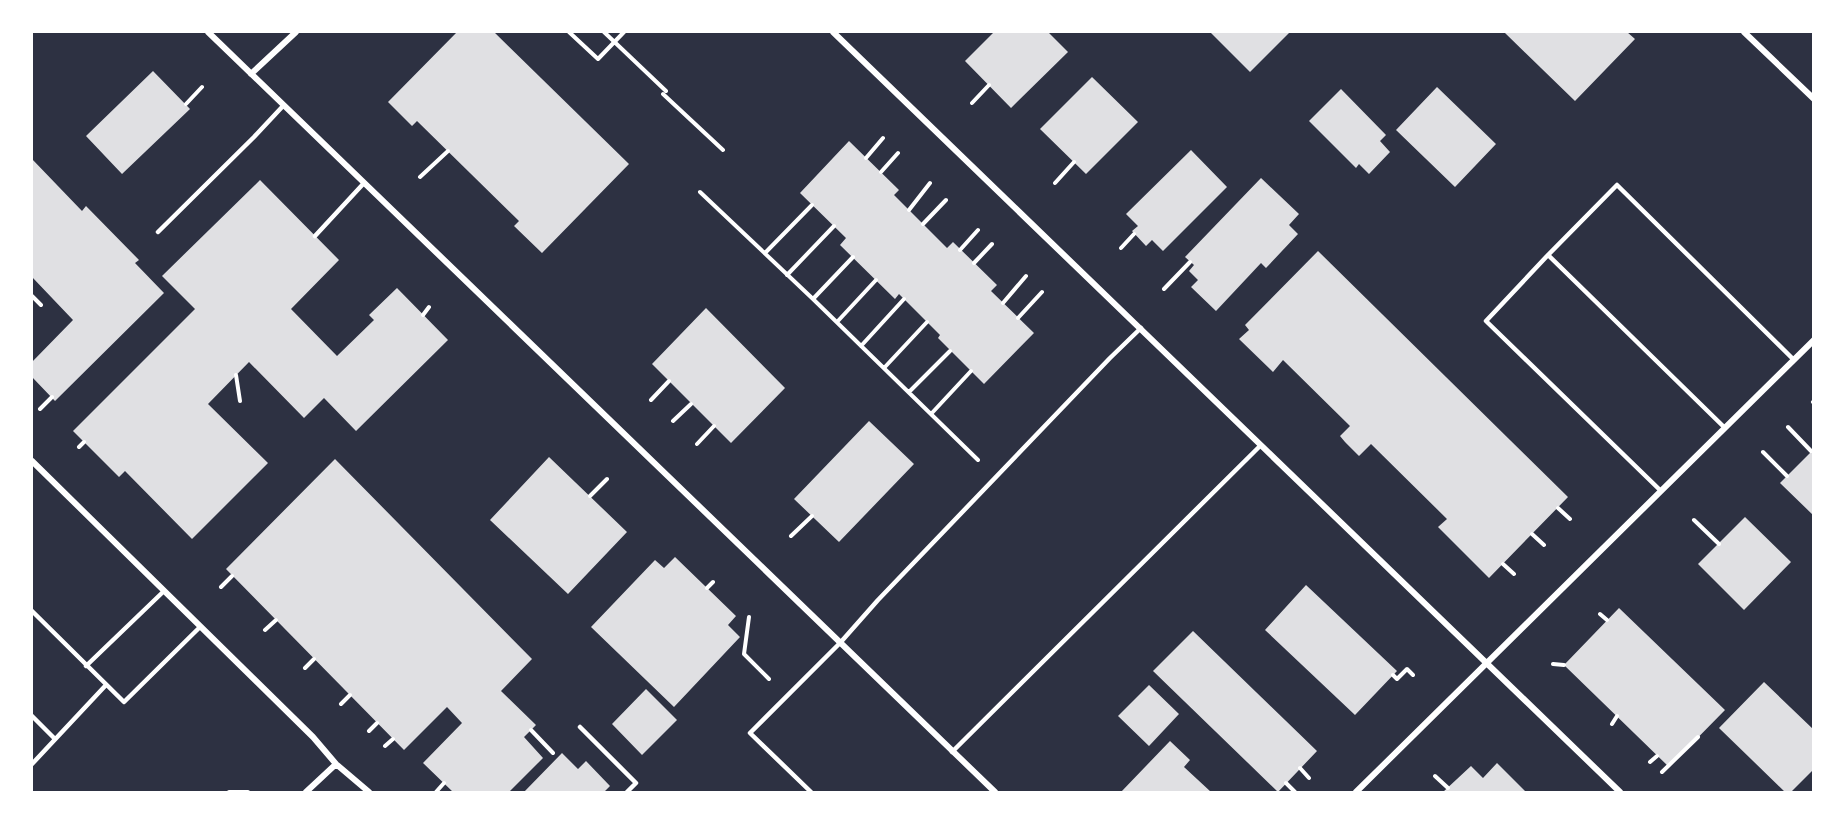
<svg xmlns="http://www.w3.org/2000/svg" width="1845" height="824" viewBox="0 0 1845 824" font-family="Signika,sans-serif">
<style>
.building{fill:#e0e0e3}
.lines{fill:none;stroke-linecap:round;stroke-linejoin:round}
.path{stroke:#fff;stroke-width:4}
.service{stroke:#fff;stroke-width:4.5}
.minor{stroke:#fff;stroke-width:6}
</style>
<rect width="100%" height="100%" fill="#2d3142"/>
<path class="building" d="M 457,32 L 494,32 L 629,164 L 542,253 L 514,226 L 519,221 L 417,121 L 412,126 L 388,102 Z
M 994,32 L 1048,32 L 1068,52 L 1011,108 L 965,61 Z
M 1210,32 L 1290,32 L 1250,72 Z
M 1506,32 L 1627,32 L 1635,39 L 1575,101 L 1505,33 Z
M 153,71 L 190,109 L 122,174 L 86,136 Z
M 1092,77 L 1138,122 L 1086,174 L 1040,129 Z
M 1437,87 L 1496,144 L 1455,187 L 1396,130 Z
M 1341,89 L 1386,135 L 1380,141 L 1390,152 L 1369,174 L 1359,164 L 1356,168 L 1309,121 Z
M 849,141 L 899,190 L 894,195 L 947,248 L 953,242 L 997,285 L 991,291 L 1034,333 L 984,384 L 938,338 L 940,335 L 899,294 L 895,299 L 840,245 L 846,238 L 800,193 Z
M 1191,150 L 1227,187 L 1163,251 L 1152,240 L 1146,246 L 1132,231 L 1138,226 L 1126,214 Z
M 32,159 L 82,211 L 86,206 L 139,260 L 135,263 L 164,293 L 55,401 L 32,377 L 32,362 L 73,320 L 32,277 Z
M 1261,178 L 1299,214 L 1289,225 L 1298,234 L 1266,268 L 1261,263 L 1216,311 L 1191,287 L 1198,280 L 1189,271 L 1194,265 L 1185,257 Z
M 260,180 L 339,260 L 291,309 L 337,356 L 374,320 L 369,315 L 397,288 L 448,340 L 356,431 L 324,398 L 304,418 L 249,362 L 208,404 L 268,463 L 192,539 L 125,471 L 119,477 L 73,431 L 195,309 L 162,276 Z
M 1318,251 L 1568,497 L 1489,578 L 1438,527 L 1447,519 L 1371,444 L 1359,456 L 1345,442 L 1340,436 L 1350,426 L 1283,360 L 1273,372 L 1239,339 L 1249,330 L 1245,325 Z
M 706,308 L 785,388 L 731,443 L 652,364 Z
M 869,421 L 914,464 L 839,542 L 794,499 Z
M 1814,449 L 1814,516 L 1780,483 Z
M 549,457 L 627,532 L 568,594 L 490,520 Z
M 335,459 L 532,659 L 501,691 L 536,725 L 524,737 L 543,758 L 509,792 L 453,792 L 423,763 L 462,723 L 447,707 L 404,750 L 226,569 Z
M 1745,517 L 1791,562 L 1744,610 L 1698,564 Z
M 675,557 L 736,616 L 728,625 L 740,637 L 674,707 L 591,627 L 655,560 L 664,568 Z
M 1306,585 L 1397,671 L 1355,715 L 1265,630 Z
M 1619,608 L 1725,710 L 1669,767 L 1564,665 Z
M 1193,631 L 1317,751 L 1278,792 L 1153,671 Z
M 1764,682 L 1814,730 L 1814,769 L 1791,792 L 1785,792 L 1719,728 Z
M 1149,685 L 1179,714 L 1149,746 L 1118,716 Z
M 646,689 L 677,720 L 642,755 L 612,724 Z
M 1170,741 L 1190,760 L 1184,767 L 1211,792 L 1121,792 Z
M 562,753 L 578,769 L 586,761 L 610,786 L 604,792 L 524,792 Z
M 1497,763 L 1526,792 L 1443,792 L 1471,766 L 1483,778 Z"/>
<g class="lines">
<path class="path" d="M 569,32 L 598,59 L 624,32
M 604,32 L 666,91
M 663,94 L 723,150
M 972,103 L 989,85
M 186,104 L 202,87
M 866,158 L 883,138
M 881,172 L 898,153
M 420,177 L 448,151
M 1055,183 L 1074,162
M 700,192 L 813,299 L 978,460
M 909,210 L 930,183
M 923,224 L 946,200
M 1121,248 L 1134,234
M 960,250 L 978,230
M 765,253 L 812,205
M 974,263 L 992,244
M 787,275 L 834,226
M 1164,289 L 1190,262
M 32,296 L 41,305
M 813,299 L 853,257
M 1003,303 L 1026,276
M 423,315 L 429,307
M 1018,318 L 1042,292
M 837,322 L 876,280
M 861,346 L 904,299
M 884,368 L 927,322
M 236,375 L 240,401
M 909,392 L 950,351
M 651,400 L 669,381
M 1813,402 L 1814,403
M 40,409 L 52,397
M 931,414 L 971,371
M 673,421 L 691,404
M 1788,427 L 1811,451
M 697,444 L 714,426
M 79,447 L 84,442
M 1763,452 L 1787,476
M 590,496 L 607,479
M 1558,508 L 1570,519
M 1694,520 L 1719,544
M 1532,534 L 1544,545
M 791,536 L 812,516
M 1503,564 L 1514,574
M 221,587 L 232,576
M 707,588 L 713,582
M 1600,614 L 1607,620
M 749,617 L 744,654 L 769,679
M 265,630 L 276,620
M 1553,664 L 1564,665
M 305,668 L 314,659
M 1393,675 L 1397,679 L 1407,669 L 1413,675
M 341,704 L 350,695
M 1612,724 L 1617,716
M 531,730 L 553,753
M 369,731 L 377,723
M 385,746 L 393,739
M 1650,762 L 1657,756
M 1300,768 L 1309,778
M 1662,772 L 1698,737
M 1435,776 L 1448,788
M 1286,783 L 1295,792
M 229,792 L 248,792
M 436,792 L 444,783"/>
<path class="service" d="M 158,232 L 254,137 L 283,106
M 315,236 L 364,183
M 1548,255 L 1617,185 L 1794,360
M 1661,491 L 1486,321 L 1548,255 L 1725,428
M 32,611 L 124,702 L 200,627
M 86,666 L 164,591
M 32,716 L 55,739
M 580,727 L 636,783 L 627,792
M 952,752 L 1261,445
M 32,764 L 106,685
M 811,792 L 750,733 L 840,643 L 878,600 L 1110,358 L 1141,328"/>
<path class="minor" d="M 208,32 L 995,792
M 833,32 L 1620,792
M 1744,32 L 1814,99
M 251,74 L 296,32
M 32,461 L 313,737 L 336,764 L 369,792
M 306,792 L 336,764
M 1356,792 L 1814,340"/>
</g>
<rect width="1845" height="824" fill="none" stroke="#ffffff" stroke-width="66"/>
</svg>
